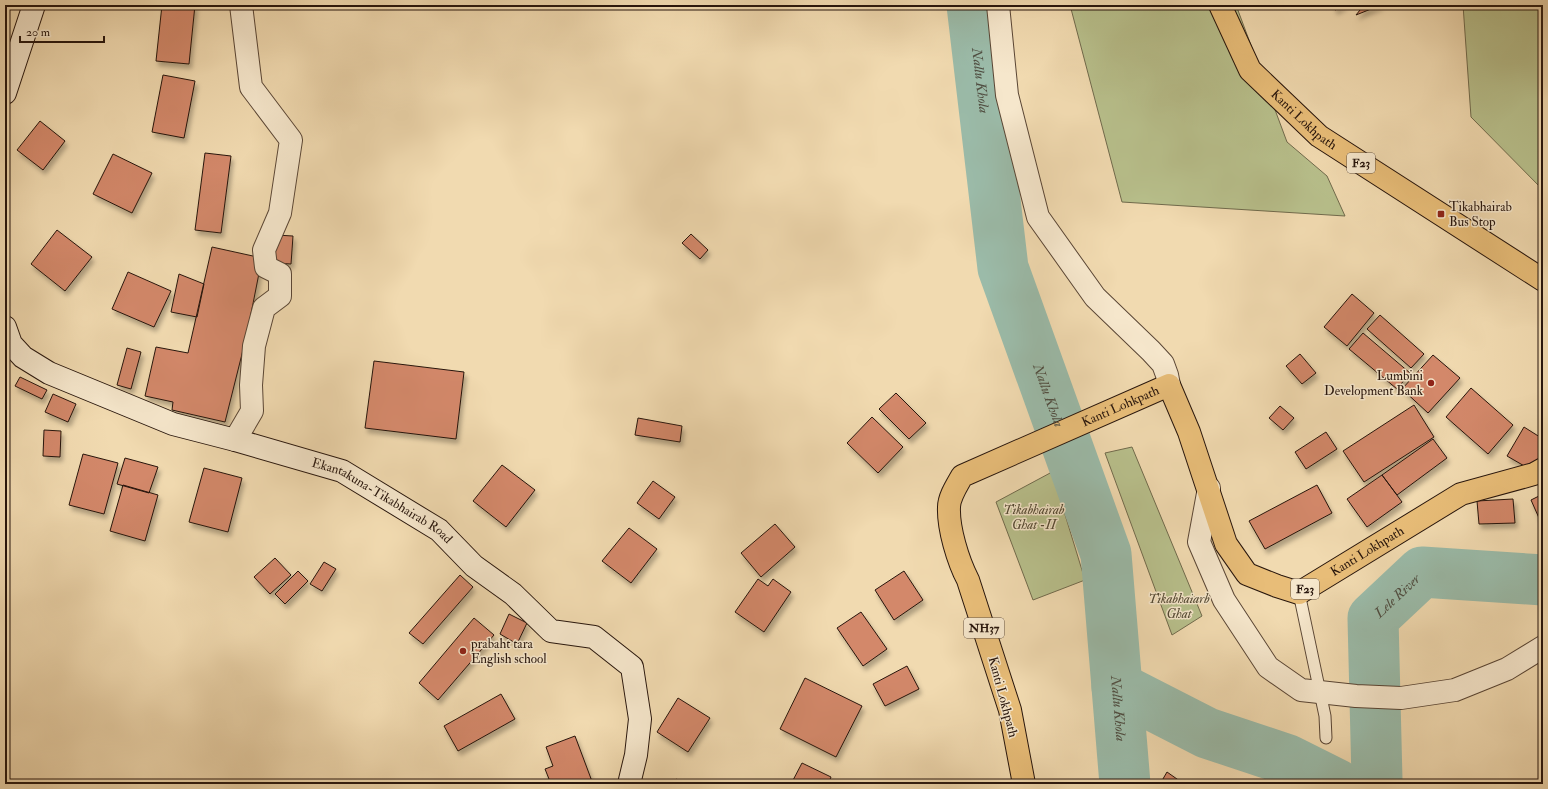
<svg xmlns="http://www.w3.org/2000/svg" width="1548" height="789" viewBox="0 0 1548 789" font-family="'IM FELL Double Pica',serif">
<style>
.green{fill:#b8c08c;stroke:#706a4c}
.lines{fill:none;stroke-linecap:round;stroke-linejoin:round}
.river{stroke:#9bbba9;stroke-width:51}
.building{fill:#d3886a;stroke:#27150c;filter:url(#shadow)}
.service-casing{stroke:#5a4635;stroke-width:13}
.minor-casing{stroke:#5a4635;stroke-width:24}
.secondary-casing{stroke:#27150c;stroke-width:24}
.primary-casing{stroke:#27150c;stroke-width:24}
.service{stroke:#f6e7cc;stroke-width:11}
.minor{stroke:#f6e7cc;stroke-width:22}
.secondary{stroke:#f6e7cc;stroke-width:22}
.primary{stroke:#e8bd78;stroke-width:22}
.poi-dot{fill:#8f2418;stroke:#f6e7cc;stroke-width:1.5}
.labels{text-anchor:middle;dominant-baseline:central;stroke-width:3;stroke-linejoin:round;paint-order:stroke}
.shield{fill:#f6e7cc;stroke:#655446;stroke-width:1}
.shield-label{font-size:12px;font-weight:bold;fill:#27150c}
.street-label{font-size:13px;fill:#27150c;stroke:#f6e7cc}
.poi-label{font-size:13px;fill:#27150c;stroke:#f6e7cc;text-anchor:start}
.park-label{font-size:13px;font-style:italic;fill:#524832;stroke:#f6e7cc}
.water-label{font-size:14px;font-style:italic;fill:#504f43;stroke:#f6e7cc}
</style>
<defs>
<filter id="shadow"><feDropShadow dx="2.5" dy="4.5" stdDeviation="2" flood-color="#0004"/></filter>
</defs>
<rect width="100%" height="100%" fill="#f1dab0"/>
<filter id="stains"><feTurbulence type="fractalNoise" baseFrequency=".005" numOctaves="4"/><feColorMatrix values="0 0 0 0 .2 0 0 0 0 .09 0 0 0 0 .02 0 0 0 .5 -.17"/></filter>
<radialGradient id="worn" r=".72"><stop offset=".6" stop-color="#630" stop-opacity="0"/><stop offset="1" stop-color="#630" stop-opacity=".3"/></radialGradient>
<path class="green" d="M 1070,5 L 1236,5 L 1287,142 L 1327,176 L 1345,216 L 1122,202 Z
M 1463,5 L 1543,5 L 1543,190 L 1471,117 Z
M 1132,447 L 1202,616 L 1172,635 L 1105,453 Z
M 1052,472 L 1085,580 L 1033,600 L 996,502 Z"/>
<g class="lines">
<g class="river">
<path id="s1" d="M 972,5 L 1003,268 L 1106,554 L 1125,784"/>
<path d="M 1117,687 L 1207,733 L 1288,760 L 1336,784"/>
<path id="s2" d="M 1370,784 L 1377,780 L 1373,618 L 1422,572 L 1543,580"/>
</g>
</g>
<path class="building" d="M 162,5 L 195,5 L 189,64 L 156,61 Z
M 1333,5 L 1345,5 L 1335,10 Z
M 1364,5 L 1381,5 L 1356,15 Z
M 163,75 L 195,81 L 184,138 L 152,132 Z
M 40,121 L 65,141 L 43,170 L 17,150 Z
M 205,153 L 231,156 L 221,233 L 195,230 Z
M 113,154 L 152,173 L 132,213 L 93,194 Z
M 57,230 L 92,257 L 65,291 L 31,264 Z
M 691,234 L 708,250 L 700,259 L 682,243 Z
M 276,235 L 293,236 L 291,264 L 274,263 Z
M 212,247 L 262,258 L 247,334 L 225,422 L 172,410 L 173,402 L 145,396 L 156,347 L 188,353 Z
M 128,272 L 171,291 L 154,327 L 112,309 Z
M 179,274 L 204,284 L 197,317 L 171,312 Z
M 1352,294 L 1374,313 L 1347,346 L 1324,327 Z
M 1380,315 L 1424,354 L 1411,368 L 1367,329 Z
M 1363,333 L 1410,373 L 1397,389 L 1349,349 Z
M 127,348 L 141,352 L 131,389 L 117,385 Z
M 1300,354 L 1316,373 L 1302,384 L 1286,366 Z
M 1433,355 L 1460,378 L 1428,413 L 1402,389 Z
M 374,361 L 464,372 L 456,439 L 365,428 Z
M 20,377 L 47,390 L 42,399 L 15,386 Z
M 1471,388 L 1513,425 L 1488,454 L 1446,417 Z
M 896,393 L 926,423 L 909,439 L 879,409 Z
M 53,394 L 76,404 L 68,422 L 45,412 Z
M 1414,405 L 1434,437 L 1364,482 L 1343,451 Z
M 1280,406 L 1294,418 L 1283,430 L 1269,418 Z
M 872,417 L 903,447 L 878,473 L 847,443 Z
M 638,418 L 682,426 L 680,442 L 635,435 Z
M 1524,427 L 1543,439 L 1543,454 L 1533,471 L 1507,456 Z
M 44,430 L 61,431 L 60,457 L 43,456 Z
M 1326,432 L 1337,449 L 1306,469 L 1295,452 Z
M 1433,439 L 1447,458 L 1397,495 L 1382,475 Z
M 83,454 L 118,463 L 104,514 L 69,505 Z
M 125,458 L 158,467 L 149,493 L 117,484 Z
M 502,465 L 535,490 L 506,527 L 473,501 Z
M 204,468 L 242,478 L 228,532 L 189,522 Z
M 1382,475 L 1402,502 L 1367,527 L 1347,499 Z
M 653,481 L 675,497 L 659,519 L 637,503 Z
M 123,485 L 158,495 L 145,541 L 110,531 Z
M 1317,485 L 1332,513 L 1265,549 L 1249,521 Z
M 1543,494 L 1543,516 L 1539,518 L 1531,500 Z
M 1513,499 L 1515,523 L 1479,524 L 1477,501 Z
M 775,524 L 795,547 L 761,577 L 741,553 Z
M 629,528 L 657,549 L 631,583 L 602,561 Z
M 275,558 L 291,575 L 270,594 L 254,577 Z
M 324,562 L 336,569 L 322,591 L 310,584 Z
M 298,571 L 308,581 L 285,604 L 275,594 Z
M 904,571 L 923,600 L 894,620 L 875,590 Z
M 460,575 L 473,587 L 423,644 L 409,633 Z
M 758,579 L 768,586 L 773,579 L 791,592 L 764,632 L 735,612 Z
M 861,612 L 887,649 L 863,666 L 837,628 Z
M 509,614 L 527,623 L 517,644 L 500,634 Z
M 474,618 L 494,635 L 438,700 L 419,683 Z
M 907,666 L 919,689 L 885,706 L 873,684 Z
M 805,678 L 862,706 L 836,757 L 780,729 Z
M 501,694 L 515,719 L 458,751 L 444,726 Z
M 678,698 L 710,718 L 688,752 L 657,732 Z
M 575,736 L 593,784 L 551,784 L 545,769 L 553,766 L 546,747 Z
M 802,763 L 831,777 L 828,784 L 791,784 Z
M 1167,772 L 1184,784 L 1160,784 Z
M 677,779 L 680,784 L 669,784 Z"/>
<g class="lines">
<g class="service-casing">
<path id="service" d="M 1299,593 L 1325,716 L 1326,738"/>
</g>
<g class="minor-casing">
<path id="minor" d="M 998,5 L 1007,95 L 1038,217 L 1095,297 L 1151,351 L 1163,364 L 1167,375 L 1169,385
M 235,440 L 252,411 L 251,385 L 254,346 L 264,308 L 280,296 L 280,274 L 266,267 L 264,250 L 280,213 L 291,140 L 251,87 L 241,5
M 1209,488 L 1199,542 L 1224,600 L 1268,667 L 1301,690 L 1356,696 L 1401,698 L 1455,690 L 1507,669 L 1543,647"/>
</g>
<g class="secondary-casing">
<g id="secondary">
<path d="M 5,93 L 34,5"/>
<path id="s3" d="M 5,327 L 11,344 L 23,357 L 49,373 L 173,424 L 235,440 L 342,471 L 439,530 L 474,566 L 513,594 L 551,631 L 594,637 L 632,667 L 640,719 L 636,755 L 629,784"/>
</g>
</g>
<g class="primary-casing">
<g id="primary">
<path id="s4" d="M 1220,5 L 1250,70 L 1319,136 L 1543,280"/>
<path id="s5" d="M 1024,784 L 1010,710 L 968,580 C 958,561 948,528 949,507 C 949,497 957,485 962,476 L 1169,385 L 1189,432 L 1226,544 L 1247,574 L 1277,586 L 1299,593 L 1461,494 L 1534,474 L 1543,469"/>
</g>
</g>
<use href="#service" class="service"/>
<use href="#minor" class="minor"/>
<use href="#secondary" class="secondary"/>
<use href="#primary" class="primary"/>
</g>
<g class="poi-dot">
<rect x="1437" y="210" width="8" height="8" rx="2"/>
<circle cx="1431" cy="383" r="4"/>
<circle cx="463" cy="651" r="4"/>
</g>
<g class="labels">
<g class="shield">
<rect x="1347" y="153" width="28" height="20" rx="3"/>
<rect x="1291" y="579" width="28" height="20" rx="3"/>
<rect x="964" y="618" width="40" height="20" rx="3"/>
</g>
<g class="shield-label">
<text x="1361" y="163">F23</text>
<text x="1305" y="589">F23</text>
<text x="984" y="628">NH37</text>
</g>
<g class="street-label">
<text stroke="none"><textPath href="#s4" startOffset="145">Kanti Lokhpath</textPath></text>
<text stroke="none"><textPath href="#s5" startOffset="495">Kanti Lohkpath</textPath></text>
<text stroke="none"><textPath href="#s3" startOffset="425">Ekantakuna-Tikabhairab Road</textPath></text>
<text stroke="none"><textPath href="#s5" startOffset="889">Kanti Lokhpath</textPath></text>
<text transform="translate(1003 697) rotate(75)">Kanti Lokhpath</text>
</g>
<g class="poi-label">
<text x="1449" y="207">Tikabhairab<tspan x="1449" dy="15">Bus Stop</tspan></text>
<text x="1423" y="376" text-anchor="end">Lumbini<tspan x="1423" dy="15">Development Bank</tspan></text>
<text x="471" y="644">prabaht tara<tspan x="471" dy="15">English school</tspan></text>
</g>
<g class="park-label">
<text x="1034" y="510">Tikabhairab<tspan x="1034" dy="15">Ghat -II</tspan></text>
<text x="1179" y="599">Tikabhaiarb<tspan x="1179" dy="15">Ghat</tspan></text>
</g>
<g class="water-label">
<text stroke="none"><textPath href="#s1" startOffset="76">Nallu Khola</textPath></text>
<text stroke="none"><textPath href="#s1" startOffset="400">Nallu Khola</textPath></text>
<text stroke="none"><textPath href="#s2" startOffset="203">Lele River</textPath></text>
<text stroke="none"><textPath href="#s1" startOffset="724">Nallu Khola</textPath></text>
</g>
</g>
<rect width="1548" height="789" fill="none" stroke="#f1dab0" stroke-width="20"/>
<rect x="6" y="6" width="1536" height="777" fill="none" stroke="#27150c" stroke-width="2"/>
<rect x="10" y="10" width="1528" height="769" fill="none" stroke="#27150c"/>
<path d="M20 36v6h84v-6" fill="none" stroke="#27150c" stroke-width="2"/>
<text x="26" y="36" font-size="12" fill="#27150c" stroke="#f6e7cc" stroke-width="3" paint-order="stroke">20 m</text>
<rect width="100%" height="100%" filter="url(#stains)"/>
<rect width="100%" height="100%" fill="url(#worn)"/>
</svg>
